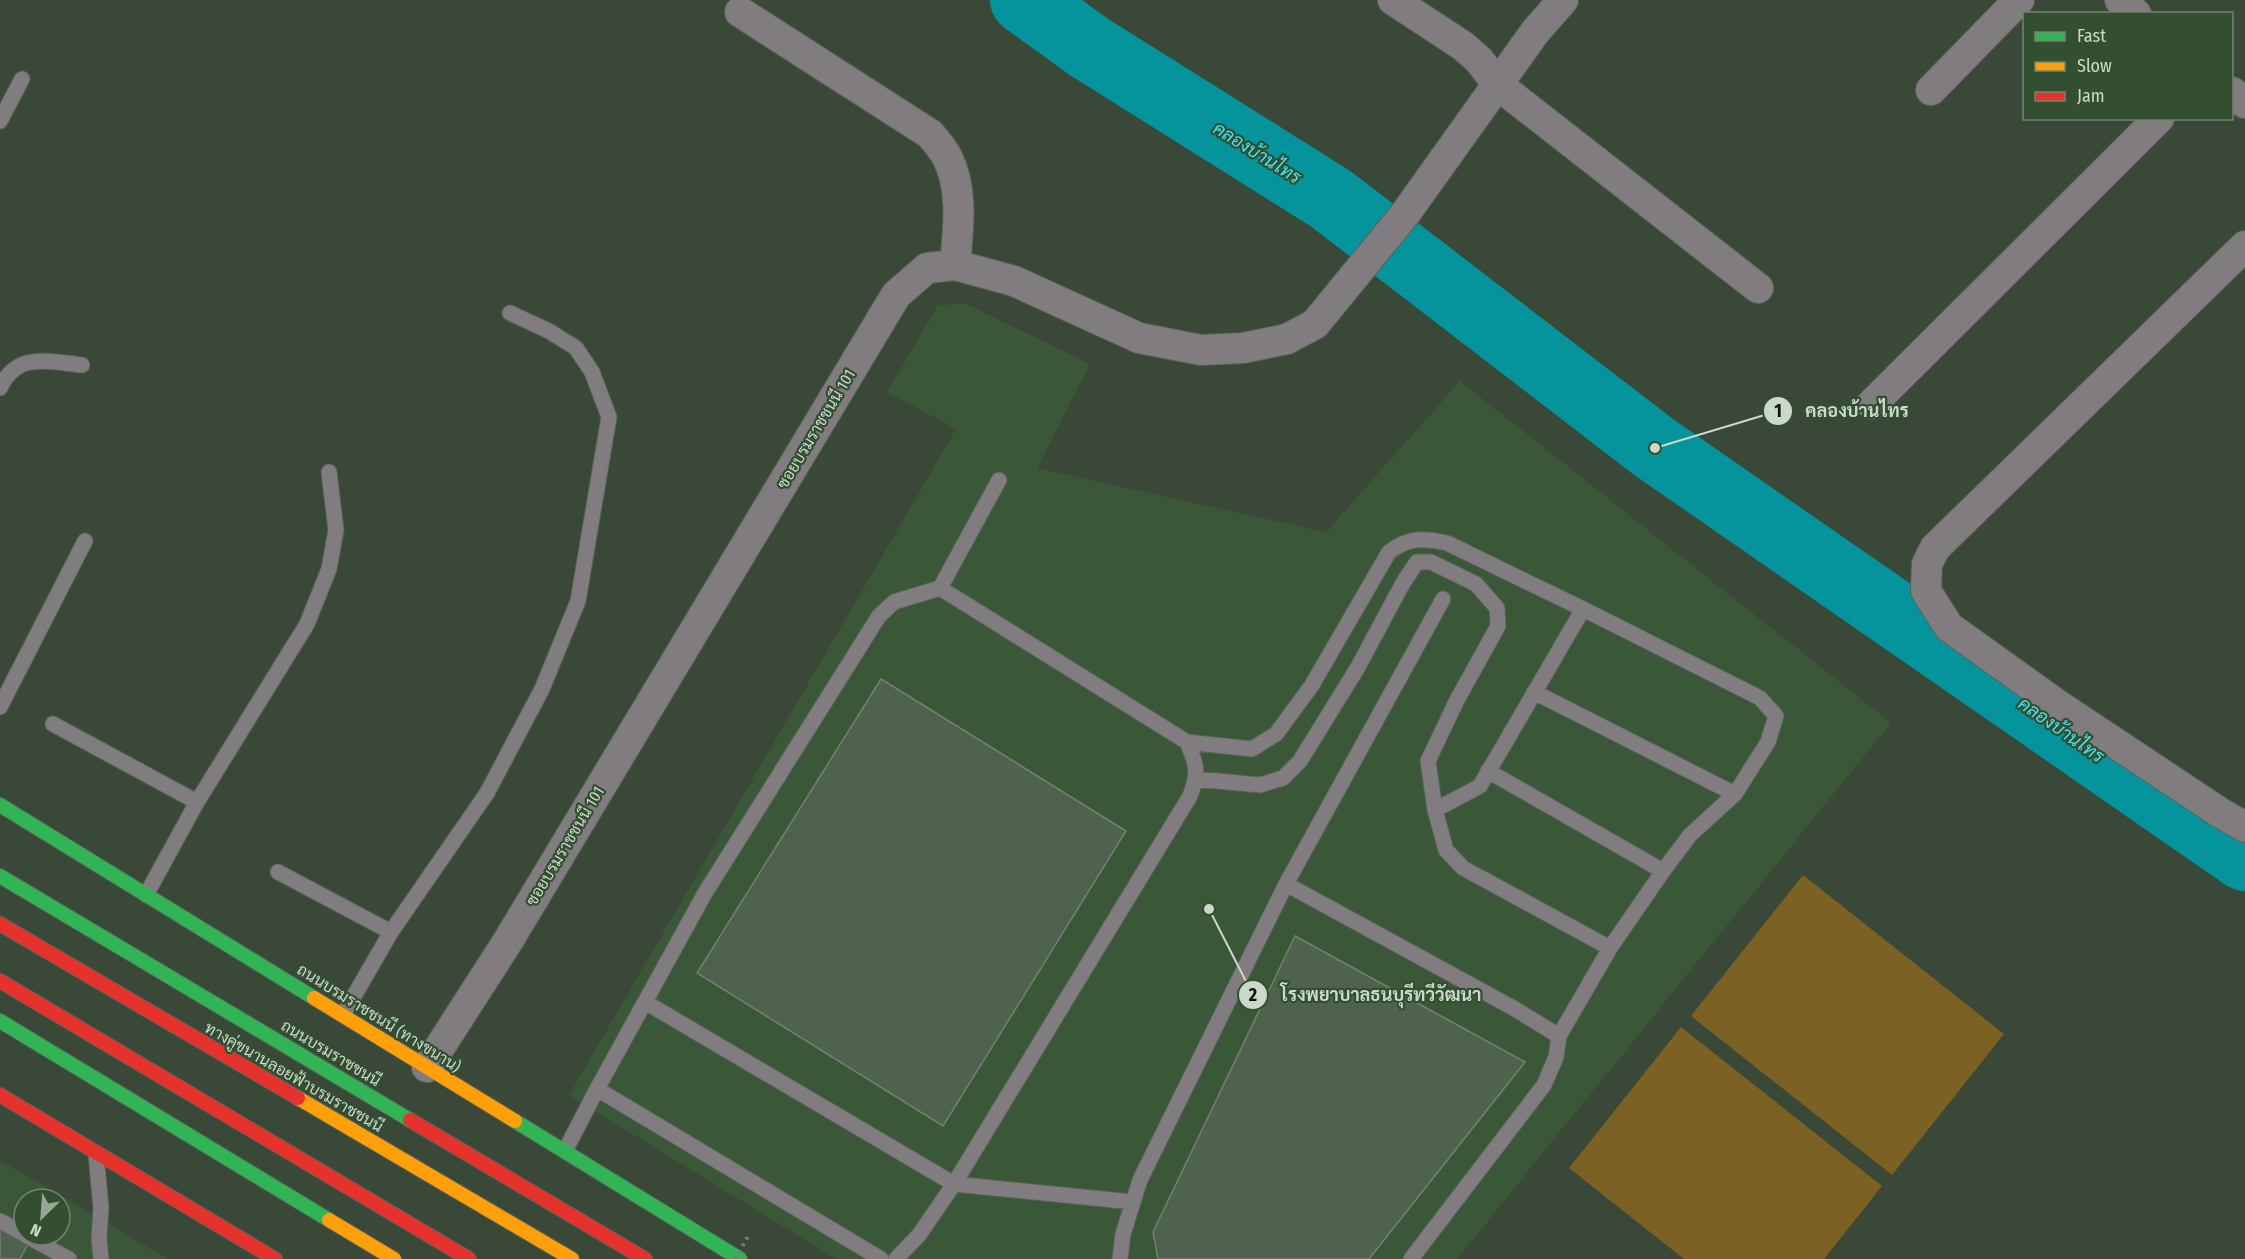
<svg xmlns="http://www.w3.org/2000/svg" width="2245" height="1259" viewBox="0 0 2245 1259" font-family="'Fira Sans Condensed',Sarabun,sans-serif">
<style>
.built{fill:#3a5738;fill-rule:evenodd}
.green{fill:#7b6124}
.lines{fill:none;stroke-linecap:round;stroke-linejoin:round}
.river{stroke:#05949b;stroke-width:68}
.building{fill:#4e624d;stroke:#738072;stroke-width:1.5}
.lane-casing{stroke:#586357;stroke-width:17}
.street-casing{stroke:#586357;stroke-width:32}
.fast-casing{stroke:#586357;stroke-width:16}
.slow-casing{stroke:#586357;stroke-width:16}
.jam-casing{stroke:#586357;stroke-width:16}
.lane{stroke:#807c80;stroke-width:15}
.street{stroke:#807c80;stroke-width:30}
.fast{stroke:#30b455;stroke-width:14}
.slow{stroke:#ff9f0a;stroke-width:14}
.jam{stroke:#e5322d;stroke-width:14}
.path-bridge{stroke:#7a7b79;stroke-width:4;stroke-dasharray:3 4.5;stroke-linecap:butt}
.labels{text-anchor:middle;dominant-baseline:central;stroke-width:4.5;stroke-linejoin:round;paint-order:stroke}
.street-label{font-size:16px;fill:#cad9c9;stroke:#344e32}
.water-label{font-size:18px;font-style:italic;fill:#41e6f3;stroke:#344e32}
.leader{fill:none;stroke:#cad9c9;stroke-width:2}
.callout-dot{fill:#cad9c9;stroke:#344e32;stroke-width:2}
.mark-label{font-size:18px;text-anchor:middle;font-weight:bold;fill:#111}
.callout-label{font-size:18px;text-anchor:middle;font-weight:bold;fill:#cad9c9;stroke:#344e32;stroke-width:4.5;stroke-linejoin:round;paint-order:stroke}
</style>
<rect width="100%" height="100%" fill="#3a4838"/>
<path class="built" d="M 967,304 L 1090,364 L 1037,468 L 1326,532 L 1460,381 L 1891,723 L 1457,1259 L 836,1259 L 569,1095 L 956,429 L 887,392 L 938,305 Z
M 0,1160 L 168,1259 L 0,1259 ZM 24,1199 L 60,1199 L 60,1235 L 24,1235 Z"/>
<path class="green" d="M 1803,875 L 2004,1034 L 1892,1175 L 1691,1016 Z
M 1681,1027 L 1882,1186 L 1824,1259 L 1684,1259 L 1569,1168 Z"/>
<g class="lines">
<path class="river" d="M 1024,0 L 1089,47 L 1331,199 L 1655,448 L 2245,857"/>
</g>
<path class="building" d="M 881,679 L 1126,831 L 943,1126 L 697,973 Z
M 1295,936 L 1525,1062 L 1369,1259 L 1158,1259 L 1153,1232 Z
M 0,1229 L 28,1244 L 20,1259 L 0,1259 Z"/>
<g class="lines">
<g class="lane-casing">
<path id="lane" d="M 0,121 L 22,79
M 0,388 C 17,351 49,362 82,365
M 940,588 L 1187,742 L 1252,749 L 1276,734 L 1312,685 L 1389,552 C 1409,537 1423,538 1447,543 L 1583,609 L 1480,786 L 1435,810
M 1534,692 L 1735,794
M 0,707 L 85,541
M 53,724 L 197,802
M 1488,771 L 1663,871
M 1196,779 L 1260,785 L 1283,778 L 1300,761 L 1358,667 L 1403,583 L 1417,562 L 1431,562 L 1476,584 L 1497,608 L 1498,626 L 1457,700 L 1428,761 L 1435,810 L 1446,850 L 1463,868 L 1610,948
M 278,872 L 391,932
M 1286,884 L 1515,1009 L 1559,1036 L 1556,1057 L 1544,1085 L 1411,1259
M 146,895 L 197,802 L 307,624 L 329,569 L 336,530 L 329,472
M 645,1002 L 954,1184 L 1133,1202
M 343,1015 L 391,932 L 487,793 L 542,689 L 578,601 L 609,417 L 592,372 L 576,348 L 549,331 L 510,313
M 1559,1036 L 1610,948 L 1663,871 L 1690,835 L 1735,794 L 1768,742 L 1776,716 L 1760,698 L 1583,609
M 597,1089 L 881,1259
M 565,1151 L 597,1089 L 705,893 L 879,616 L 894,602 L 940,588 L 999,480
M 96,1154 L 101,1208 L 99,1238 L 101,1259
M 0,1221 L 24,1234
M 25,1235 L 69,1259
M 896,1259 L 919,1235 L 954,1184 L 1190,796 C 1199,772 1197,765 1187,742
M 1120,1259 L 1123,1234 L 1140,1180 L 1286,884 L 1443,599"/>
</g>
<g class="street-casing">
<path id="street" d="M 1393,0 L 1463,46 L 1479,60 L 1498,85 L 1758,288
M 2120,0 L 2136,14
M 740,12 L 930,134 C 936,141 943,149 947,157 C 964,190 958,230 955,265
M 1931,90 L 2019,0
M 2232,92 L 2245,103
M 2245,246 L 1935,548 L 1927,564 L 1926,591 L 1949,627 L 2055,703 L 2219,812 L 2245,827
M 1872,404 L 2159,118
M 427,1067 L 508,941 L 896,295 L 927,268 L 955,265 L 1014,281 L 1139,338 L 1201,350 L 1243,348 L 1287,339 L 1315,324 L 1405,214 L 1535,32 L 1563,0"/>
</g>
<g class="fast-casing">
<path id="fast" d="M 0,805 L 314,998
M 0,876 L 410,1120
M 0,1021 L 329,1220
M 515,1121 L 740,1259"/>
</g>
<g class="slow-casing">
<path id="slow" d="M 314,998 L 515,1121
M 298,1098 L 572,1259
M 329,1220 L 394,1259"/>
</g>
<g class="jam-casing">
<path id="jam" d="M 0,924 L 298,1098
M 0,981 L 469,1259
M 0,1095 L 275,1259
M 410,1120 L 645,1259"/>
</g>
<use href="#lane" class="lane"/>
<use href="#street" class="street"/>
<use href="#fast" class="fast"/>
<use href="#slow" class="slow"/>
<use href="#jam" class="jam"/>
<path class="path-bridge" d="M 735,1259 L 750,1233"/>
</g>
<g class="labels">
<g class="street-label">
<text transform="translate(816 429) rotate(-59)">ซอยบรมราชชนนี 101</text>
<text transform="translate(565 846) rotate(-59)">ซอยบรมราชชนนี 101</text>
<text transform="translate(379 1018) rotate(32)">ถนนบรมราชชนนี (ทางขนาน)</text>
<text transform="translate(331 1053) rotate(31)">ถนนบรมราชชนนี</text>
<text transform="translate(294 1077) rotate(30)">ทางคู่ขนานลอยฟ้าบรมราชชนนี</text>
</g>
<g class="water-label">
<text transform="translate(1257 153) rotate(32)">คลองบ้านไทร</text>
<text transform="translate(2061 730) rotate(35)">คลองบ้านไทร</text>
</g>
</g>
<path class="leader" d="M1655 448L1778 411M1209 909L1253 995"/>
<g class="callout-dot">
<circle cx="1655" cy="448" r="6"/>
<circle cx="1209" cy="909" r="6"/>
<circle cx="1778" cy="411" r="15"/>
<circle cx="1253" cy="995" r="15"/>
</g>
<g class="mark-label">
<text x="1778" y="417">1</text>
<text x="1253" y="1001">2</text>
</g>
<g class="callout-label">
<text x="1857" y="417">คลองบ้านไทร</text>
<text x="1381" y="1001">โรงพยาบาลธนบุรีทวีวัฒนา</text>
</g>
<rect x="2023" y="12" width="210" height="108" fill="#344e32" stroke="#70866e" stroke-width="1.5"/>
<rect x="2035" y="32" width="30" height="9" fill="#30b455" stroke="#70866e" stroke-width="1.5"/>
<text x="2077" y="42" font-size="18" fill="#cad9c9">Fast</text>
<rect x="2035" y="62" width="30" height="9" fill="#ff9f0a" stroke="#70866e" stroke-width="1.5"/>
<text x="2077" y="72" font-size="18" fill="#cad9c9">Slow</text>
<rect x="2035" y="92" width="30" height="9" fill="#e5322d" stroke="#70866e" stroke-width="1.5"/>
<text x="2077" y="102" font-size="18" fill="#cad9c9">Jam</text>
<g transform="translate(42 1217) rotate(205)"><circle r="28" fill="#344e32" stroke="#70866e" stroke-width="1.5"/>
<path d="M0-4.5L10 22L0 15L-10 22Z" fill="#98a696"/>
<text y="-9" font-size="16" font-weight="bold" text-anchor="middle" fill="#cad9c9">N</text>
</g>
</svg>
